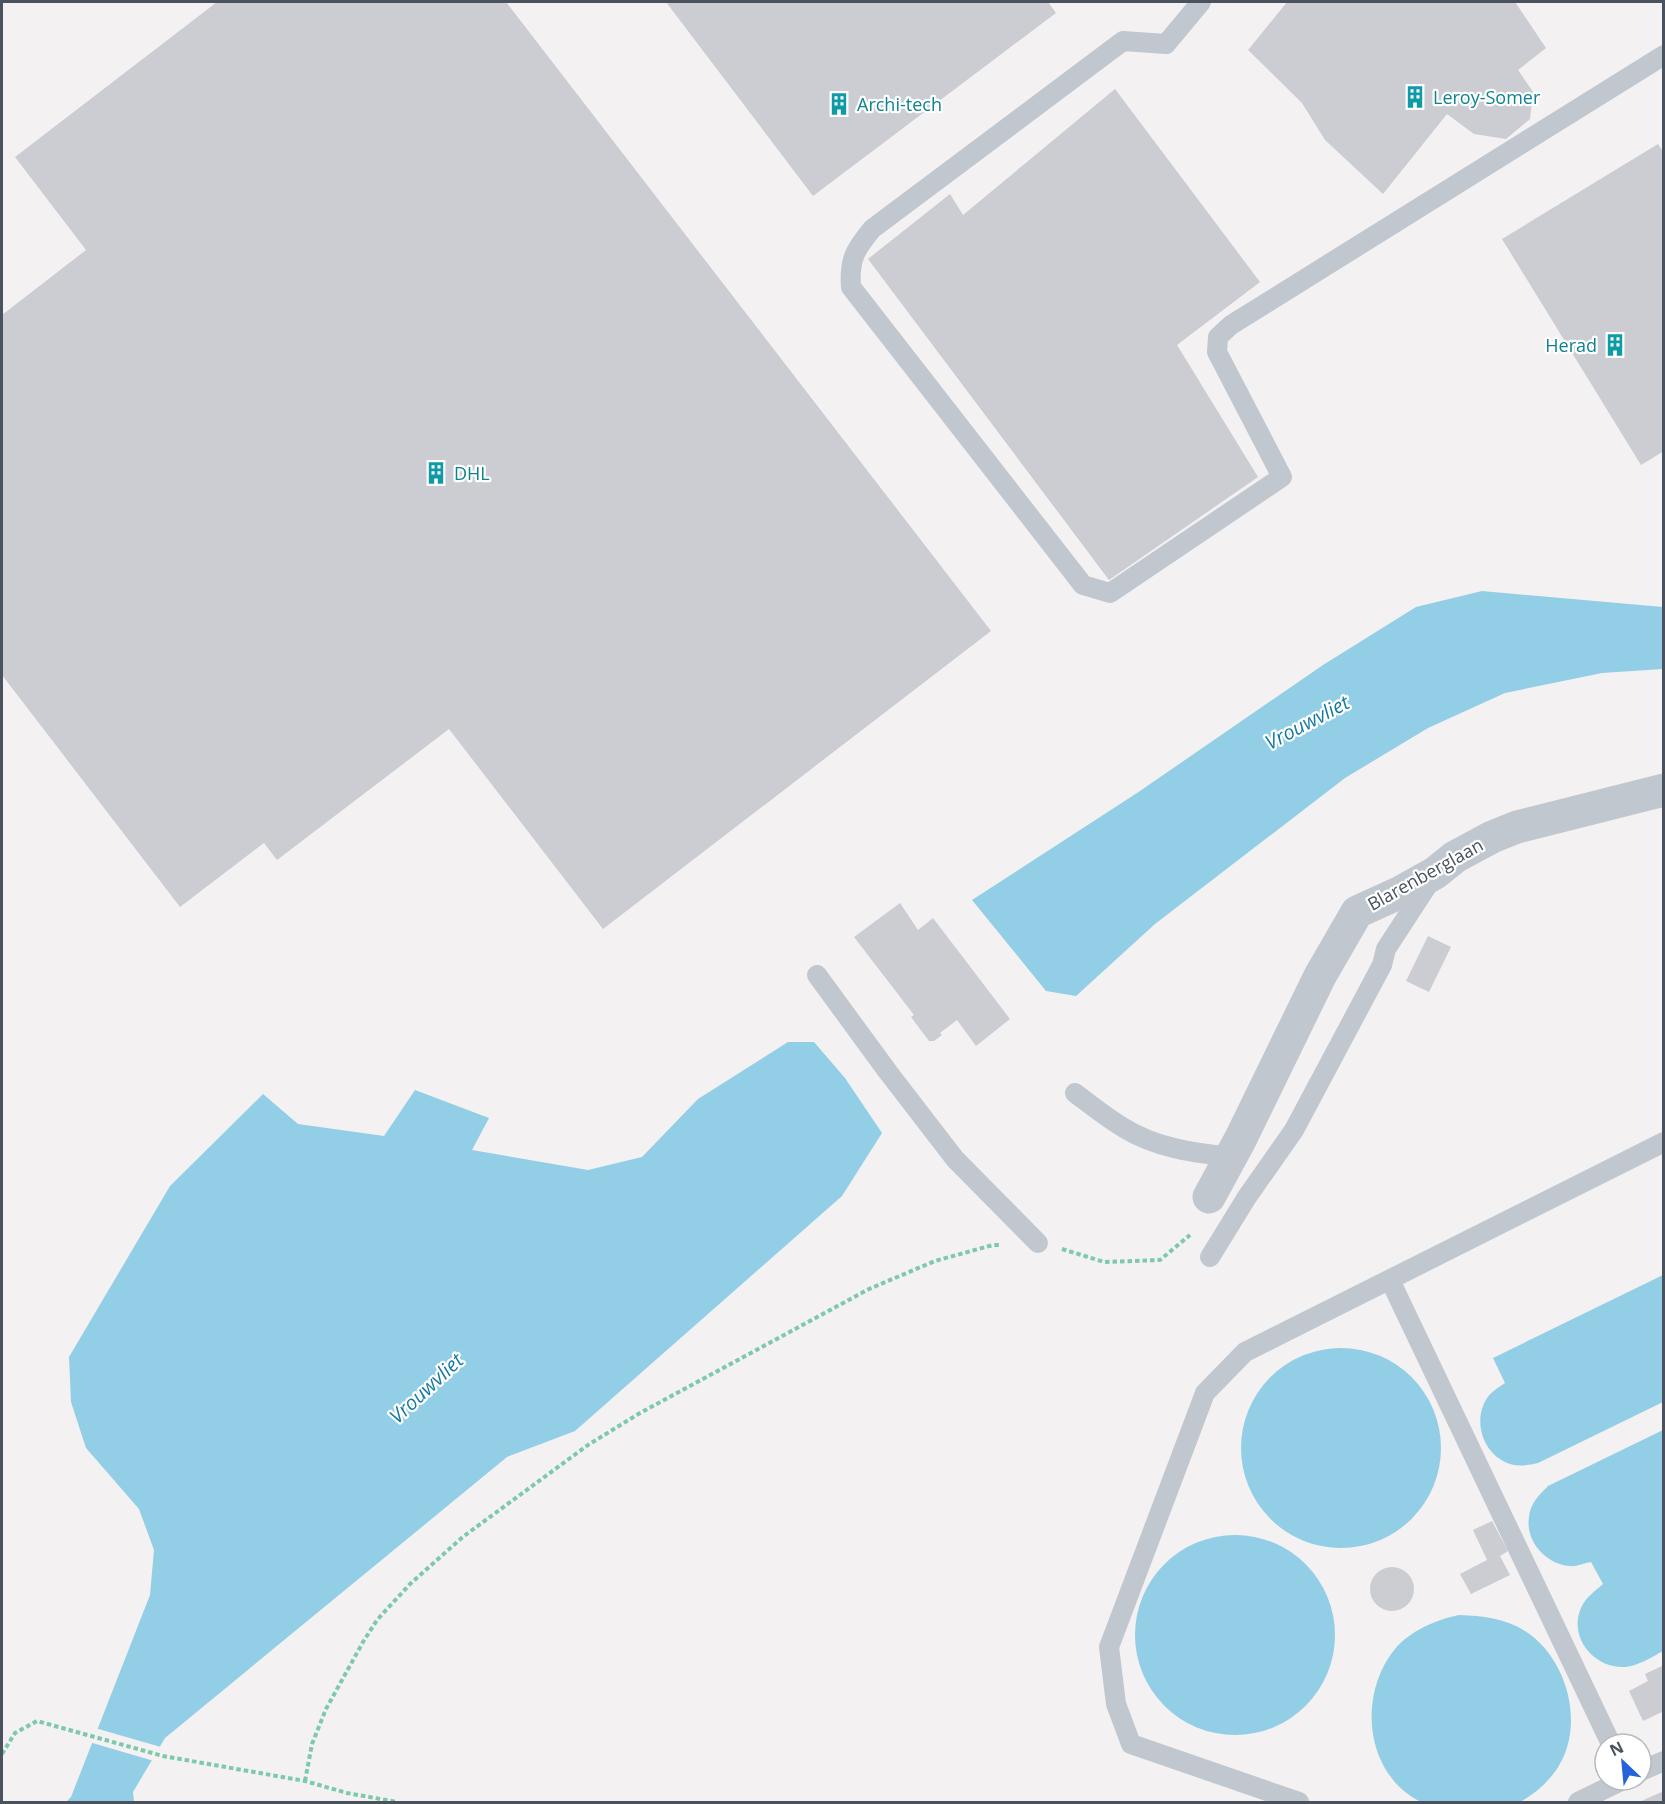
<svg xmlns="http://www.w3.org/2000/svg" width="1665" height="1804" viewBox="0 0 1665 1804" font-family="'Open Sans',sans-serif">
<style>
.water{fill:#93cee7}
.pier{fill:#f3f1f1}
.building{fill:#cbcdd3}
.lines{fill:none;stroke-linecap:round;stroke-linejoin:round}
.path{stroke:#7dc9ab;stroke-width:4;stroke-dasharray:4.5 3;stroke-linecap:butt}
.lane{stroke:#c0c7cf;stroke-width:20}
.street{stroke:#c0c7cf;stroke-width:33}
.labels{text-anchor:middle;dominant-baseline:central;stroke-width:4.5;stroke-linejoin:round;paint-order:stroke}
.culture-label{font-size:18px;fill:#0d838f;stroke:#fff;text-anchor:start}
.street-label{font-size:18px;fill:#4a525e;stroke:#fff}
.water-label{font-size:20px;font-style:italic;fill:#1679a5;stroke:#fff}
</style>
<rect width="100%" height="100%" fill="#f3f1f1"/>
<path class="water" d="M 1482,591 L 1663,607 L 1663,669 L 1602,673 L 1505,693 L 1428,728 L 1345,778 L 1155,924 L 1076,996 L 1046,991 L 972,900 L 1137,793 L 1323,665 L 1416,607 Z
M 788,1042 L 814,1042 L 845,1078 L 882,1133 L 842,1196 L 575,1431 L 507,1457 L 165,1738 L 133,1792 L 134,1802 L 66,1802 L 71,1797 L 150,1595 L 154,1550 L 139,1509 L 86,1448 L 71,1402 L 69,1357 L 170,1186 L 263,1094 L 298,1124 L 384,1136 L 415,1090 L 489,1118 L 472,1150 L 588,1170 L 642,1157 L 698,1099 Z
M 1663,1275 L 1663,1402 L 1538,1463 C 1530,1465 1522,1466 1514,1465 C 1485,1459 1471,1423 1487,1398 C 1492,1391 1498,1388 1505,1383 L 1493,1358 Z
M1241 1448a100 100 0 1 1 200 0a100 100 0 1 1-200 0Z
M 1663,1430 L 1663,1651 C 1652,1657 1638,1666 1625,1667 C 1594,1669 1568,1637 1581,1608 C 1585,1598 1595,1591 1603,1584 L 1591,1562 C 1584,1563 1576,1567 1569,1566 C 1546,1564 1525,1541 1529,1517 C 1530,1504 1539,1495 1548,1486 Z
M1135 1635a100 100 0 1 1 200 0a100 100 0 1 1-200 0Z
M 1459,1615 C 1482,1616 1505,1618 1525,1631 C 1569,1659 1587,1730 1554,1773 C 1545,1785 1533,1795 1520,1802 C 1504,1803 1428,1804 1419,1801 C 1364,1772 1358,1694 1395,1649 C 1411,1630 1436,1620 1459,1615 Z"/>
<path class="pier" d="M 95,1728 L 161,1747 L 162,1747 L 154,1761 L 89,1742 Z"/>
<path class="building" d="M 217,2 L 506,2 L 991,631 L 603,929 L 449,729 L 277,860 L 264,843 L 180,907 L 2,675 L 2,315 L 86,250 L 15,157 Z
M 666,2 L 1048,2 L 1056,13 L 813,196 Z
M 1287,2 L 1515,2 L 1546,48 L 1518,70 L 1533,92 L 1530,119 L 1506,139 L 1474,134 L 1447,114 L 1383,194 L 1325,140 L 1302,103 L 1248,50 Z
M 1115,89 L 1260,282 L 1177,345 L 1258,477 L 1109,580 L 868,259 L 950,194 L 963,215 Z
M 1658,144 L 1664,153 L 1664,451 L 1641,465 L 1502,239 Z
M 900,903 L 918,930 L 933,918 L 1010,1019 L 976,1046 L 957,1020 L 940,1033 L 942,1035 L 934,1041 L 929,1041 L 911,1017 L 914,1015 L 854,937 Z
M 1428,936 L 1451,947 L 1429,992 L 1406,981 Z
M 1492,1521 L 1508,1551 L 1500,1556 L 1510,1575 L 1471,1594 L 1460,1574 L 1487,1560 L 1473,1530 Z
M1370 1589a22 22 0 1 1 44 0a22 22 0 1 1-44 0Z
M 1664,1665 L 1664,1716 L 1662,1712 L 1643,1721 L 1629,1691 L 1648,1681 L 1645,1674 Z
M 1664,1791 L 1664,1802 L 1639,1802 Z"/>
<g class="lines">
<path class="path" d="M 1062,1249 L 1104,1262 L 1160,1260 L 1190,1235
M 2,1754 L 15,1733 L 37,1721 L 163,1756 L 305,1781 L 347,1793 L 397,1802
M 305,1781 L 312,1744 L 326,1709 L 363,1642 L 377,1620 L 410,1584 L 464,1536 L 588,1445 L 640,1413 L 869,1289 L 935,1261 L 993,1245 L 1001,1245"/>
<path class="lane" d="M 1201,2 L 1166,44 L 1123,41 L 872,229 C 855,250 849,259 851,287 L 1083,585 L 1110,593 L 1282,477 L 1217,352 L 1218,337 L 1231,325 L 1664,55
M 817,975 L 888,1072 L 955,1159 L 1038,1243
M 1075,1093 C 1091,1105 1107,1118 1124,1128 C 1156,1148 1195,1153 1231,1157
M 1210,1257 L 1247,1197 L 1294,1130 L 1382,965 L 1386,949 L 1429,883
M 1390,1280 L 1611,1744
M 1641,1771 L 1664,1761
M 1299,1802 L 1131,1744 L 1116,1704 L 1109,1647 L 1205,1393 L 1245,1352 L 1664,1142
M 1578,1802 L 1623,1780"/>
<path class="street" d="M 1209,1197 L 1240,1140 L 1320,976 L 1357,912 L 1401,892 L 1435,873 L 1455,857 L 1492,837 L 1517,827 L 1664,790"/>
</g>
<defs>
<g id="building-bare" transform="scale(1.8)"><path d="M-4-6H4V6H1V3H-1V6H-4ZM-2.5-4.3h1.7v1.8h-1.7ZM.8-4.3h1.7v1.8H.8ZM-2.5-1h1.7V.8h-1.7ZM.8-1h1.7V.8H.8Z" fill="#0f9aa8" stroke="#fff" stroke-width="2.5" paint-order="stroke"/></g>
</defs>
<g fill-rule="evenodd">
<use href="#building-bare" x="1415" y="97"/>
<use href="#building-bare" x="839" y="104"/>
<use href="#building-bare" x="1615" y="345"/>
<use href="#building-bare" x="436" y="473"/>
</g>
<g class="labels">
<g class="culture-label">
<text x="1433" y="97">Leroy-Somer</text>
<text x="857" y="104">Archi-tech</text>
<text x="1597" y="345" text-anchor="end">Herad</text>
<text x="454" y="473">DHL</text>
</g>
<g class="street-label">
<text transform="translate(1425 874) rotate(-29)">Blarenberglaan</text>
</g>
<g class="water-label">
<text transform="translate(1307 722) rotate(-28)">Vrouwvliet</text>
<text transform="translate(426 1388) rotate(-43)">Vrouwvliet</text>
</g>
</g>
<rect width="1665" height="1804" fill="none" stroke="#4a525e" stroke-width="6"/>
<g transform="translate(1623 1762) rotate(334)"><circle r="28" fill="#ffffff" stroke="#b7babf" stroke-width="1.5"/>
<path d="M0-4.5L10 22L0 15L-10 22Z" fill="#2563da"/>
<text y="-9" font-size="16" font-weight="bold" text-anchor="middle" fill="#4a525e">N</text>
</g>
</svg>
